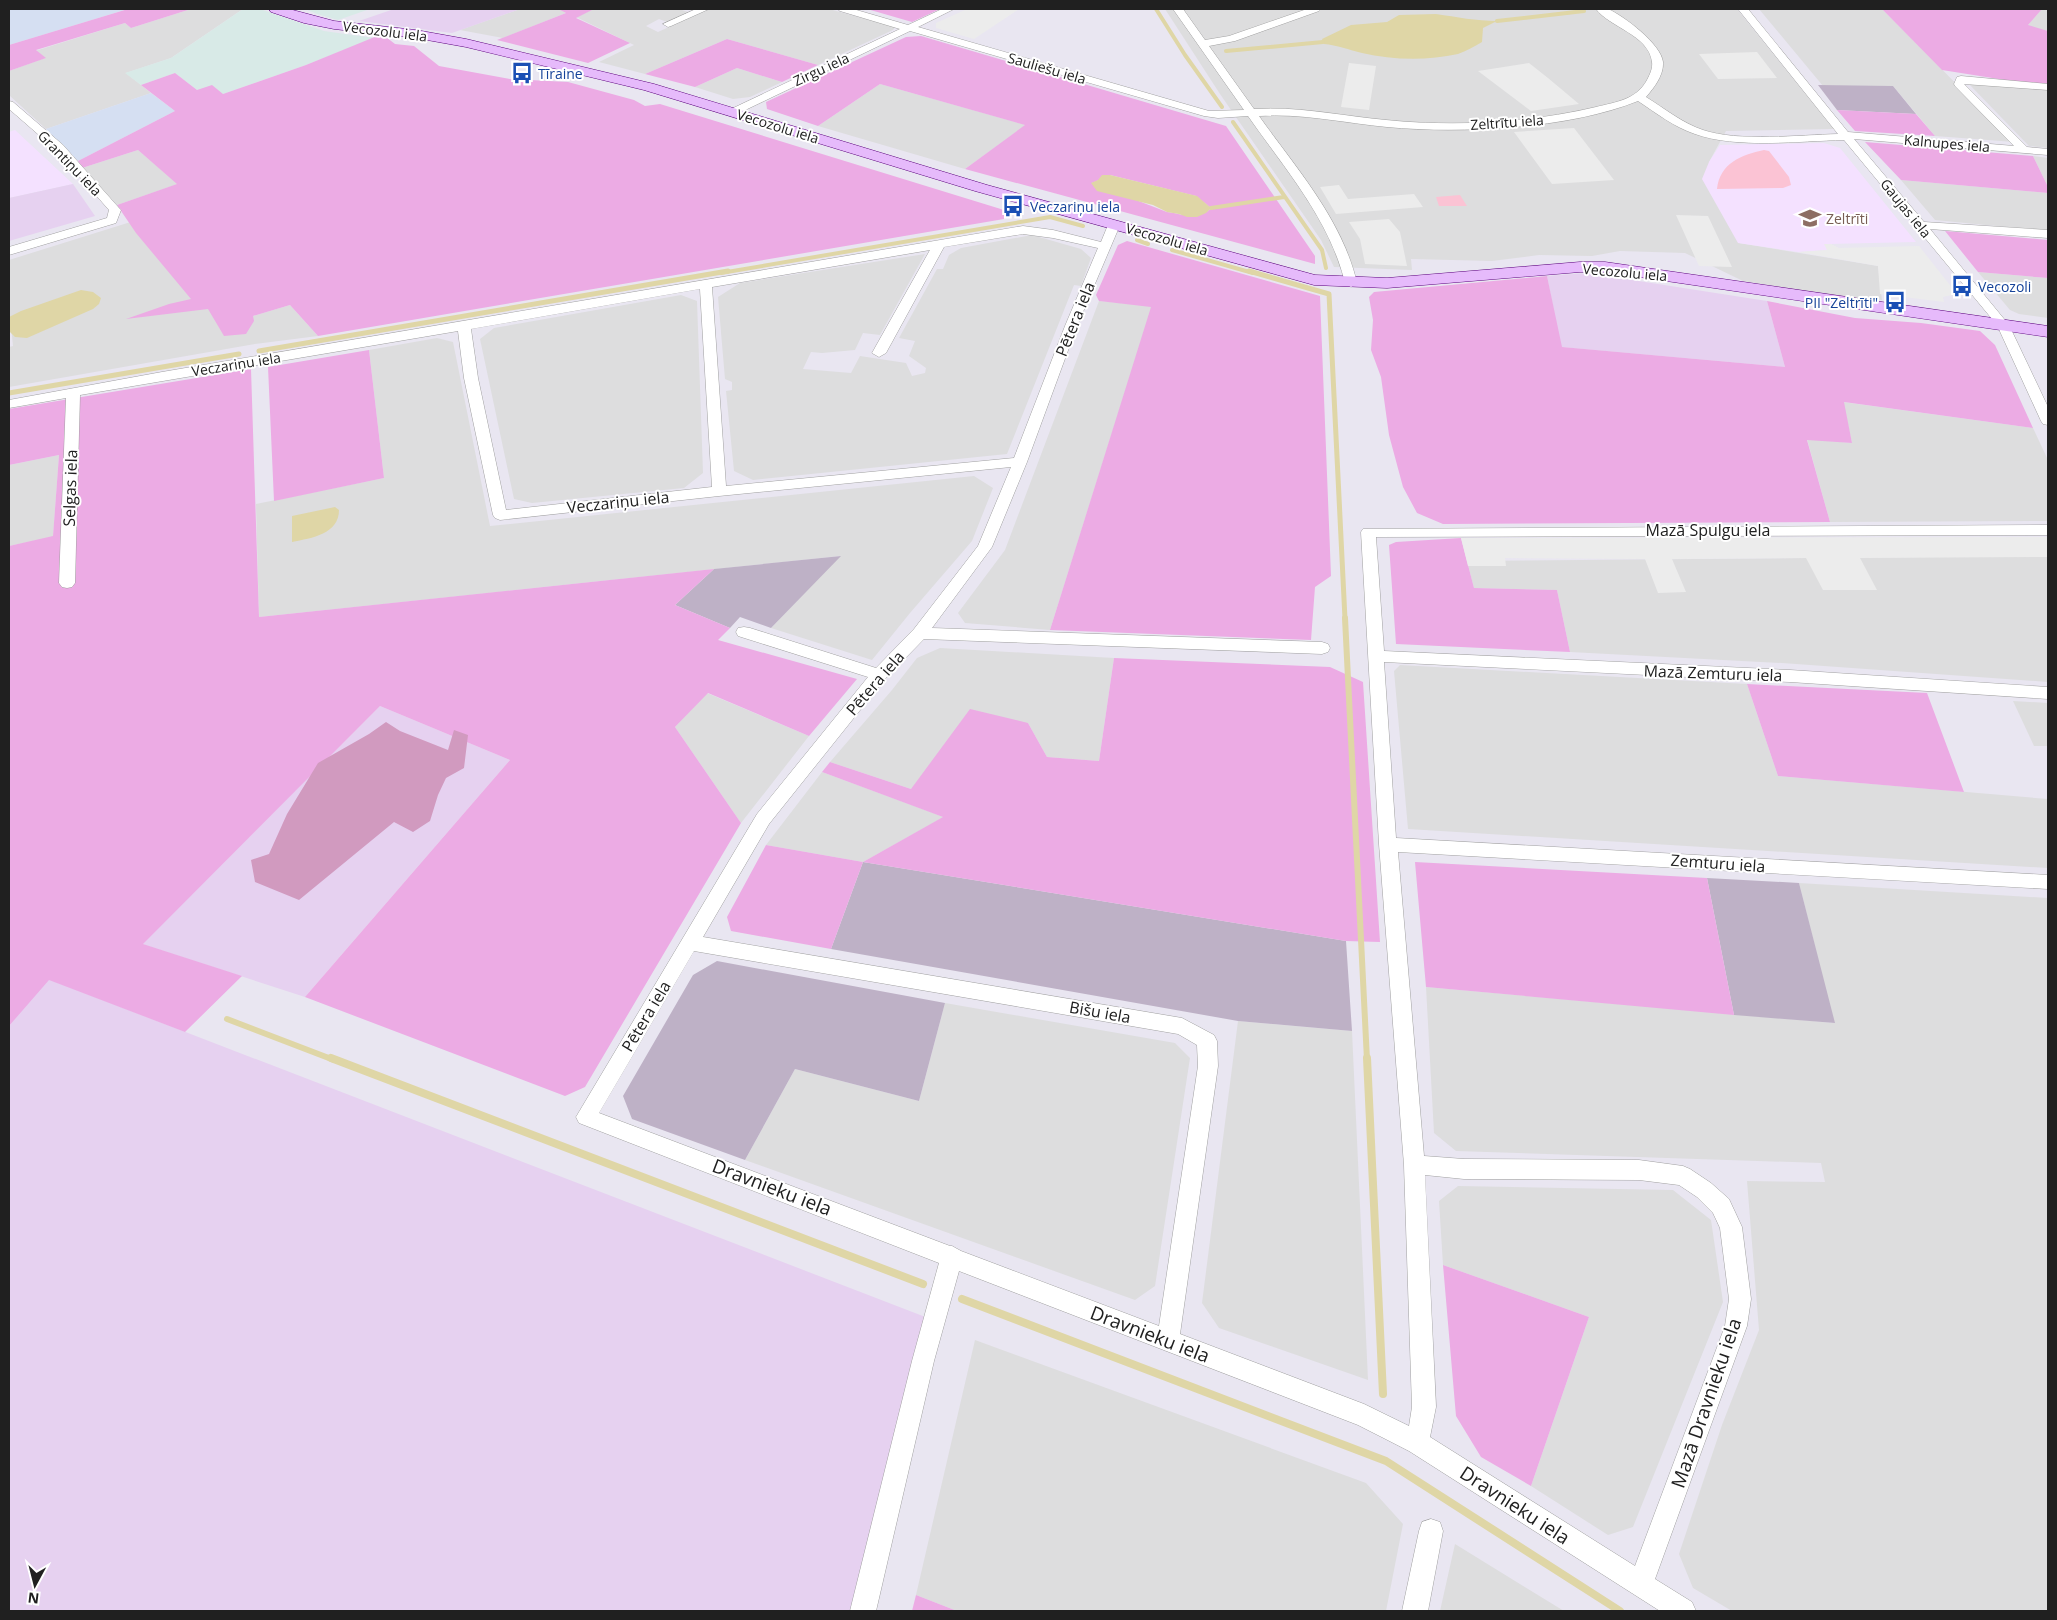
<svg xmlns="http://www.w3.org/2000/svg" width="2057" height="1620" viewBox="0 0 2057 1620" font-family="'Open Sans',sans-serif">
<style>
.residential{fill:#ddddde}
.commercial{fill:#d5dff2}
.industrial{fill:#d8eae7}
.education{fill:#f4e1ff}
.construction{fill:#beb1c6}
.farmland{fill:#e6d1f0}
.grass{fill:#ecabe4;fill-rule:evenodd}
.forest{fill:#d19abf}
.park{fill:#fbc3d4}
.parking{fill:#ececec}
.water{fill:#dfd6a6}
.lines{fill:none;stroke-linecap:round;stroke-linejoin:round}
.stream-far3{stroke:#dfd6a6;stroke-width:4}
.stream-far2{stroke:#dfd6a6;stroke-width:5}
.stream-far1{stroke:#dfd6a6;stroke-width:6}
.stream{stroke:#dfd6a6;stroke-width:8}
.street-casing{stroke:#a1a1a1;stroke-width:1}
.secondary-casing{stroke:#5b027d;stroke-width:1}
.street{fill:#fff;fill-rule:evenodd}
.secondary{fill:#e6bafb;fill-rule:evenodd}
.labels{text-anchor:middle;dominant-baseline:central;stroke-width:4;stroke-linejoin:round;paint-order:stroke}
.far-street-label{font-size:14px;fill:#202020;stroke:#fff}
.far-transit-label{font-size:14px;fill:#164399;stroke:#fff;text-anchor:start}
.far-education-label{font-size:14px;fill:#785e54;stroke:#fff;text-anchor:start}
.street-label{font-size:16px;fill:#202020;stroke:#fff}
.near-street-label{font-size:19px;fill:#202020;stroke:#fff}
</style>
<rect width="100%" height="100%" fill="#e9e6f1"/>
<path class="residential" d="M 191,9 L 243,9 L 171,58 L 126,73 L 151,93 L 46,129 L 9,95 L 9,71 L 45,58 L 35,51 L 125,23 L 131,28 Z
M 520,9 L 558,9 L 566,13 L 503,38 L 460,30 Z
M 594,9 L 679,9 L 688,12 L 667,22 L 659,19 L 646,26 L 658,32 L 708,9 L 829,9 L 895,27 L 893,30 L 818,65 L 727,39 L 645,74 L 599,62 L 634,45 L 576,17 Z
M 1165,9 L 1737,9 L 1834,129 L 1726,131 L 1709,162 L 1739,243 L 1878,266 L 1882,300 L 1840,297 L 1743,281 L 1685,253 L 1620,251 L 1592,256 L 1539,255 L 1492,261 L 1411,259 L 1412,270 L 1334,267 L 1321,240 L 1220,94 Z
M 1759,9 L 1882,9 L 2014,142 L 1935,136 L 1893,86 L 1823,86 Z
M 2042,9 L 2048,9 L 2048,31 L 2027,26 Z
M 737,68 L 782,82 L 750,97 L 733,99 L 695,87 Z
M 1967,82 L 2048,88 L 2048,148 L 2029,146 Z
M 880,84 L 1026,125 L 965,169 L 818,126 Z
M 138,150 L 178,184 L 117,205 L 82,168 Z
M 2033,156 L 2048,158 L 2048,187 Z
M 1901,180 L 2048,193 L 2048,231 L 1935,220 Z
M 137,220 L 233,322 L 290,305 L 318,336 L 255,344 L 9,387 L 9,347 L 13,346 L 9,307 L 9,260 Z
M 1032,235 L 1081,249 L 1091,258 L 1081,286 L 1074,285 L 1007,454 L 753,480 L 734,471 L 726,391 L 732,390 L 732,382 L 725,379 L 718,297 L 740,283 L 925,254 L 880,335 L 863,333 L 855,350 L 822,353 L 811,352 L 803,369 L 851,373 L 860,356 L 906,363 L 912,376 L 925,373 L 926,368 L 909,356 L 915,341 L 899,338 L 937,269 L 943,269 L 949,255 L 961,248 Z
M 1978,272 L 2048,278 L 2048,318 L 2019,314 L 2010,310 Z
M 681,295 L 697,301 L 703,473 L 684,488 L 532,503 L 514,499 L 480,339 L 494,328 Z
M 1099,301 L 1152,306 L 1050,630 L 965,623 L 958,613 L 1005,550 Z
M 437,338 L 453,342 L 490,526 L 974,476 L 993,488 L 972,541 L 910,613 L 872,660 L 771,628 L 840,556 L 259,617 L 256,504 L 384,478 L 369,350 Z
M 1843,402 L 2033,428 L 2048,460 L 2048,521 L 1830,522 L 1807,439 L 1852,443 Z
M 59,455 L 53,537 L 9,546 L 9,465 Z
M 2048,556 L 2048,682 L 1782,663 L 1570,652 L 1557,590 L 1474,588 L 1467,561 Z
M 940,648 L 1114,658 L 1099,761 L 1047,757 L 1028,723 L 911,789 L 830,762 L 892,690 L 917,658 Z
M 1400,665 L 1747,684 L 1778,776 L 2048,799 L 2048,868 L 1408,829 L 1394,671 Z
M 707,693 L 809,736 L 741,823 L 675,727 Z
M 2013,701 L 2048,703 L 2048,746 L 2034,746 Z
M 822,772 L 944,817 L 863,862 L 766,845 Z
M 1799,883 L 2048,898 L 2048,1611 L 1732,1611 L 1693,1588 L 1679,1554 L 1722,1425 L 1759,1330 L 1747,1181 L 1825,1182 L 1821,1163 L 1456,1151 L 1434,1133 L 1426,987 L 1834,1023 Z
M 945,1003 L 1175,1043 L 1190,1058 L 1155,1286 L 1135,1300 L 745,1160 L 795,1069 L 919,1101 Z
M 1238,1021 L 1352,1031 L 1368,1380 L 1219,1328 L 1202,1303 Z
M 1458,1186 L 1673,1190 L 1711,1220 L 1723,1302 L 1633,1527 L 1608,1535 L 1531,1486 L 1589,1317 L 1443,1265 L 1439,1201 Z
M 975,1340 L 1366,1483 L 1403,1524 L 1386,1611 L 957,1611 L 916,1595 Z
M 1455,1544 L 1564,1611 L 1440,1611 Z"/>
<path class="commercial" d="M 9,9 L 128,9 L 9,45 Z
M 151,93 L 175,111 L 78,161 L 46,129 Z"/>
<path class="industrial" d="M 243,9 L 260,9 L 324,31 L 374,38 L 306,65 L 223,94 L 197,90 L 175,73 L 141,85 L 125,73 L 171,58 Z
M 305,9 L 370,9 L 338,20 L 317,14 Z"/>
<path class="education" d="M 15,130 L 73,184 L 9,198 L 9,132 Z
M 1824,143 L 1840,148 L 1916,242 L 1827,244 L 1828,250 L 1798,252 L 1738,243 L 1702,179 L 1709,162 L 1720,145 Z"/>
<path class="construction" d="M 1818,85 L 1893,86 L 1916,114 L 1837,110 Z
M 841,556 L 771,628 L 740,617 L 730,628 L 675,605 L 714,569 Z
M 863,862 L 1346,941 L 1352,1031 L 1238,1021 L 831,949 Z
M 1707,878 L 1799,883 L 1835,1023 L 1734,1015 Z
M 717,961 L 945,1003 L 919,1101 L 795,1069 L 745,1160 L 632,1119 L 623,1096 L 693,975 Z"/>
<path class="farmland" d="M 394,9 L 520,9 L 452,33 L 359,21 Z
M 73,184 L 95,216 L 9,241 L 9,198 Z
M 1587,273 L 1767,301 L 1785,367 L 1561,347 L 1547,276 Z
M 380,706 L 510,760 L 305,997 L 142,944 Z
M 48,979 L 928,1318 L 850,1611 L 9,1611 L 9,1026 Z"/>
<path class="grass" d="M 128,9 L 191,9 L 131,28 L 125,23 L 36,50 L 46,58 L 9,71 L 9,45 Z
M 558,9 L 594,9 L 576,18 L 630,43 L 588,63 L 497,40 L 566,13 Z
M 867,9 L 940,9 L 912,22 Z
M 1882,9 L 2042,9 L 2028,25 L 2048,31 L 2048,84 L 2005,80 L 1942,70 Z
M 382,34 L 395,44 L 414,46 L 439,66 L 510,79 L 568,82 L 634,100 L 645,106 L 660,104 L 1004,210 L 1004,219 L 318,336 L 290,305 L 253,316 L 254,321 L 246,334 L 224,336 L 208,309 L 126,319 L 169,304 L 191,299 L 136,233 L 117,205 L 177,184 L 138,150 L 82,168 L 78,161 L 175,111 L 141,85 L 175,73 L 197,90 L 212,85 L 223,94 L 306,65 Z
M 921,36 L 1226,126 L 1315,256 L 1315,264 L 965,169 L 1025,125 L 880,84 L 818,126 L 767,109 L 766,102 L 906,37 ZM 1110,175 L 1196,196 L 1211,208 C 1197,222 1184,214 1167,212 L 1092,183 Z
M 727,39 L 818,65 L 782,82 L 737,68 L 695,87 L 645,74 Z
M 1837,110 L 1916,114 L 1935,136 L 1855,131 Z
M 1865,142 L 2033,156 L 2048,187 L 2048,193 L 1901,180 Z
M 1945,231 L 2048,240 L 2048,278 L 1978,272 Z
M 1127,241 L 1320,296 L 1331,576 L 1315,587 L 1311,640 L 1050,630 L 1151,307 L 1099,301 L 1096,295 L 1118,245 Z
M 1547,276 L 1562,347 L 1785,367 L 1767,301 L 1855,318 L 1921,323 L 1980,331 L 1995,345 L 2033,428 L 1844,402 L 1852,443 L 1807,440 L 1830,522 L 1443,524 L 1417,513 L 1403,487 L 1389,435 L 1381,377 L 1371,350 L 1373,320 L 1369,297 L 1374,292 Z
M 369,350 L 384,478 L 274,501 L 268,367 Z
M 251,369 L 259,617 L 714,569 L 675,605 L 730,628 L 718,640 L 857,679 L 809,736 L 708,693 L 675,727 L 741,823 L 585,1087 L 565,1096 L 305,997 L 510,760 L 380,706 L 143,944 L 242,976 L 185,1032 L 49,980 L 9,1026 L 9,546 L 53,536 L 59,455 L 9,465 L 9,409 Z
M 1461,538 L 1474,588 L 1557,590 L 1570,652 L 1396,644 L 1389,545 L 1396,542 Z
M 1114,658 L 1330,667 L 1363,682 L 1380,942 L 1346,941 L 863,862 L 831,949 L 731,931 L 727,917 L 766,845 L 863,862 L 943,817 L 822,772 L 830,762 L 911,789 L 970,709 L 1028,723 L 1047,757 L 1099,761 Z
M 1747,684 L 1927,693 L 1964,792 L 1778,776 Z
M 1415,862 L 1707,878 L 1734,1015 L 1426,987 Z
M 1443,1265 L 1589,1317 L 1531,1486 L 1481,1457 L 1456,1416 Z
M 916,1595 L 957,1611 L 912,1611 Z"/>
<path class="forest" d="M 386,722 L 400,731 L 448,750 L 454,730 L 468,735 L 464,768 L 446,778 L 438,795 L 430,821 L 413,832 L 394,822 L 299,900 L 255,882 L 251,860 L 269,854 L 287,814 L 318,763 L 369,734 Z"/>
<path class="park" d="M 1764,150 L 1769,151 L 1789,177 L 1791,185 L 1783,188 L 1717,189 C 1720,163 1741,155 1764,150 Z
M 1460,195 L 1467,206 L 1439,206 L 1436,197 Z"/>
<path class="parking" d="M 967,9 L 1019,9 L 974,39 L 936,28 L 936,23 Z
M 1757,52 L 1777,78 L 1718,79 L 1699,54 Z
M 1349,63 L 1376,66 L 1369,110 L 1341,107 Z
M 1529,63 L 1548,78 L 1579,104 L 1531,111 L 1478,71 Z
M 1574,128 L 1614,180 L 1552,184 L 1514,132 Z
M 1339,185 L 1348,199 L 1414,194 L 1423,207 L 1336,214 L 1320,187 Z
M 1676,215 L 1708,216 L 1732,267 L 1699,266 Z
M 1389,219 L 1400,232 L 1407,266 L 1365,264 L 1360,239 L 1349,222 Z
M 1824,244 L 1831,244 L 1839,248 L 1919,246 L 1957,294 L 1943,297 L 1944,302 L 1880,294 L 1878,266 L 1798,252 L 1827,250 Z
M 2048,537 L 2048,557 L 1860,558 L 1877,590 L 1823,590 L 1806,558 L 1672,559 L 1686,592 L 1658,593 L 1645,559 L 1505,558 L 1506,566 L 1468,566 L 1461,538 Z"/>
<path class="water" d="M 1436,14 C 1457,17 1476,21 1497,21 L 1483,28 L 1482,42 C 1475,46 1466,51 1458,54 C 1427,61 1392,60 1362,53 C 1349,50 1337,45 1324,44 L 1322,39 L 1351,25 L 1387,22 L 1399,15 Z
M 1102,175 L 1110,175 L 1197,196 L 1211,208 L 1206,213 L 1197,217 L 1187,217 L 1179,214 L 1167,212 L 1153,205 L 1097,191 L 1091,183 L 1098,180 Z
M 81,290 L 93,292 L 101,298 L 99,304 L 93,309 L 27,338 L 15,337 L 9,331 L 9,317 L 21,311 Z
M 335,507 L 339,510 C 339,534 312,538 292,542 L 292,516 Z"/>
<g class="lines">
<path class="stream-far3" d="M 1156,9 L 1185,55 L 1222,107
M 1497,21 L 1584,11
M 1226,51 L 1323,42
M 1233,122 L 1322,250 L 1326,268
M 1211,208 L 1284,197
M 1137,240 L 1148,244
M 1172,250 L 1253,273
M 721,273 L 1050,217 L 1083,226"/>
<path class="stream-far2" d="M 1249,271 L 1329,294 L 1345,619
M 259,351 L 728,271
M 9,393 L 239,354"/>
<path class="stream-far1" d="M 1345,618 L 1367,1060
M 227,1019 L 334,1060"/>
<path class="stream" d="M 331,1058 L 923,1284
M 1367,1058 L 1383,1394
M 962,1299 L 1386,1461 L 1620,1611"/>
<g class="street-casing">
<path id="street" d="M 696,9 L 709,9 L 671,26 L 668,27 L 663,24 Z
M 838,9 L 853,9 L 908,25 L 942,9 L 954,9 L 918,27 L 1209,111 L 1244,110 L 1173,9 L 1183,9 L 1205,40 L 1229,36 L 1307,9 L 1321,9 L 1319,11 L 1235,41 L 1209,46 L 1254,109 C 1298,106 1342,116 1386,120 C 1455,127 1528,123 1596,107 C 1616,102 1636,100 1647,80 C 1650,74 1653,68 1652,62 C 1649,35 1609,27 1596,9 C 1600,9 1605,8 1608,9 C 1624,16 1661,44 1663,62 C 1664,75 1654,88 1646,97 C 1664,108 1682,123 1703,130 C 1738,142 1800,135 1838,134 L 1738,9 L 1748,9 L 1848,132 L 2014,146 L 1955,86 L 1954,84 L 1957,77 L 1961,76 L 2048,84 L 2048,90 L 1964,84 L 2027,147 L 2048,149 L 2048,155 L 1854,139 L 1924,222 L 2048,230 L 2048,238 L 1930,229 L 2009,325 L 2048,407 L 2048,425 L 2043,424 L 2041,421 L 1997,325 L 1844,140 C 1799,141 1737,149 1695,134 C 1674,127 1656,113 1638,101 C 1568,129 1462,134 1387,127 C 1345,123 1301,113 1259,116 C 1296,168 1342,219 1357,283 L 1351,287 L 1345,283 C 1330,220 1285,169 1248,116 L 1218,118 L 1204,116 L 910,31 L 737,114 L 729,114 L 728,112 L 729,110 L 900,29 L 840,11 Z
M 9,101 L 13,102 L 63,145 L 119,208 L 121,210 L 116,223 L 9,255 L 9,247 L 107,218 L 109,210 L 55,149 L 9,109 Z
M 1114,221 L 1120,225 L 1077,326 L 1027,462 L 992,547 L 932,628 L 1322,642 L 1328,644 L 1330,648 L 1328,652 L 1322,654 L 924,639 L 885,679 L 769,824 L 703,937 L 1182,1018 L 1214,1035 L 1217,1041 L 1218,1066 L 1180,1334 L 1364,1404 L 1409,1426 L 1412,1407 L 1404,1165 L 1379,844 L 1361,532 L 1363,529 L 2048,525 L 2048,535 L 1376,537 L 1384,651 L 1790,670 L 2048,687 L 2048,699 L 1790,682 L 1384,662 L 1396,838 L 2048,875 L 2048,889 L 1398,852 L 1424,1156 L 1464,1159 L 1639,1160 L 1683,1166 L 1690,1169 L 1711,1183 L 1729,1199 L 1742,1227 L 1751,1299 L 1747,1326 L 1655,1579 L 1692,1602 L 1696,1611 L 1660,1611 L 1409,1451 L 1358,1425 L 959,1271 L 934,1361 L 876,1611 L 850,1611 L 912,1361 L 939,1263 L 579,1123 L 576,1117 L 757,814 L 868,677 L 738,636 L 736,632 L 738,628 L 744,627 L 750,628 L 876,668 L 914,629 L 978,546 L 1011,467 L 719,496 L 500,520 L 495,518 L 493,515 L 464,378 L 458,331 L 80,395 L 75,583 L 72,587 L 67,588 L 62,587 L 59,583 L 66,398 L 9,408 L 9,400 L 162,372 L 1023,226 L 1053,230 L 1101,242 L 1108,225 ZM 1023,234 L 1053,238 L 1098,248 L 1065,326 L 1014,458 L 726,486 L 712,287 L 930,250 L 872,353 L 879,357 L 886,353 L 944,247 ZM 700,289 L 712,487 L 506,510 L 478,378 L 471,329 ZM 694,951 L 1178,1034 L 1197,1045 L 1198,1066 L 1159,1326 L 961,1251 L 952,1246 L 950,1246 L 599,1113 ZM 1425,1175 L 1464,1179 L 1639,1180 L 1679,1185 L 1697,1197 L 1713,1213 L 1720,1228 L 1729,1299 L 1725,1326 L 1635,1566 L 1430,1437 L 1436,1407 Z
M 1431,1519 L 1440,1522 L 1443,1531 L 1428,1611 L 1402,1611 L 1419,1531 L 1422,1522 Z"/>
</g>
<g class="secondary-casing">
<path id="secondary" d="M 269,9 L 289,9 L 334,21 L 416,30 L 466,39 L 654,84 L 987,185 L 1315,275 L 1387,278 L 1580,262 L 1605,262 L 2048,326 L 2048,337 L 1605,272 L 1580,272 L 1387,288 L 1314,285 L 975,191 L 644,90 L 466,47 L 416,38 L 334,29 L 304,23 L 271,12 Z"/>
</g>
<use href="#street" class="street"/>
<use href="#secondary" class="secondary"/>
</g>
<defs>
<g id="bus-bare" transform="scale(1.725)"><path d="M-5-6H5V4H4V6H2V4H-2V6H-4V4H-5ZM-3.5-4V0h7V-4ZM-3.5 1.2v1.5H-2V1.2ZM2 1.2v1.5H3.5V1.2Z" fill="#1a4fb4" stroke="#fff" stroke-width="2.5" paint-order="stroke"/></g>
<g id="school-bare" transform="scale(1.725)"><path d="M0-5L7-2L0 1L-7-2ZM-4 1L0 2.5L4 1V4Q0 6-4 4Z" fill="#8d6e63" stroke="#fff" stroke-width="2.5" paint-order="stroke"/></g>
</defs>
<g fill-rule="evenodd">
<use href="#bus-bare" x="522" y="73"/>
<use href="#bus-bare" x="1013" y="206"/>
<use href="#school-bare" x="1810" y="218"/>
<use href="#bus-bare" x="1962" y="286"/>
<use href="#bus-bare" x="1895" y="302"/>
</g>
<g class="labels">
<g class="far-street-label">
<text transform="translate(385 31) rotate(7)">Vecozolu iela</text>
<text transform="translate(1047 68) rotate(16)">Sauliešu iela</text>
<text transform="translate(821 69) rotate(-25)">Zirgu iela</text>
<text transform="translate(1507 122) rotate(-4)">Zeltrītu iela</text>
<text transform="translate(778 126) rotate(17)">Vecozolu iela</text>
<text transform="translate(1947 143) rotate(5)">Kalnupes iela</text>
<text transform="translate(70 163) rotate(46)">Grantiņu iela</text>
<text transform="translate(1906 208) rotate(51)">Gaujas iela</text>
<text transform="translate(1167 239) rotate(16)">Vecozolu iela</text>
<text transform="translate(1625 272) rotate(5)">Vecozolu iela</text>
<text transform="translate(236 364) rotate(-9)">Veczariņu iela</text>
</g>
<g class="far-transit-label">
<text x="538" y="73">Tīraine</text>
<text x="1030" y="206">Veczariņu iela</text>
<text x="1978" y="286">Vecozoli</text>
<text x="1878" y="302" text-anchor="end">PII "Zeltrīti"</text>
</g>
<g class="far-education-label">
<text x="1826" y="218">Zeltrīti</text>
</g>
<g class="street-label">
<text transform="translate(1075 319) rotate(-68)">Pētera iela</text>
<text transform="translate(70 488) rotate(-88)">Selgas iela</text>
<text transform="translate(618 502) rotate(-6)">Veczariņu iela</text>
<text x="1708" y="530">Mazā Spulgu iela</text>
<text transform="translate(1713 673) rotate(2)">Mazā Zemturu iela</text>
<text transform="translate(875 683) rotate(-49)">Pētera iela</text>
<text transform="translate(1718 863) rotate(4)">Zemturu iela</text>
<text transform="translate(1100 1012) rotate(10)">Bišu iela</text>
<text transform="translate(646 1016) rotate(-59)">Pētera iela</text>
</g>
<g class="near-street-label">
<text transform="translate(772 1187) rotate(21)">Dravnieku iela</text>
<text transform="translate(1150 1334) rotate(21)">Dravnieku iela</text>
<text transform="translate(1706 1403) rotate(-71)">Mazā Dravnieku iela</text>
<text transform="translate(1515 1505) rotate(33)">Dravnieku iela</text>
</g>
</g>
<rect width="2057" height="1620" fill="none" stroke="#202020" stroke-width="20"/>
<g transform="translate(35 1585) rotate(187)" stroke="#ffffff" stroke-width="4" paint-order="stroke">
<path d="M0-4L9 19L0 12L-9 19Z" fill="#202020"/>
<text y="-8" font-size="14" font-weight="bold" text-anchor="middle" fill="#202020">N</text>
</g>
</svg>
